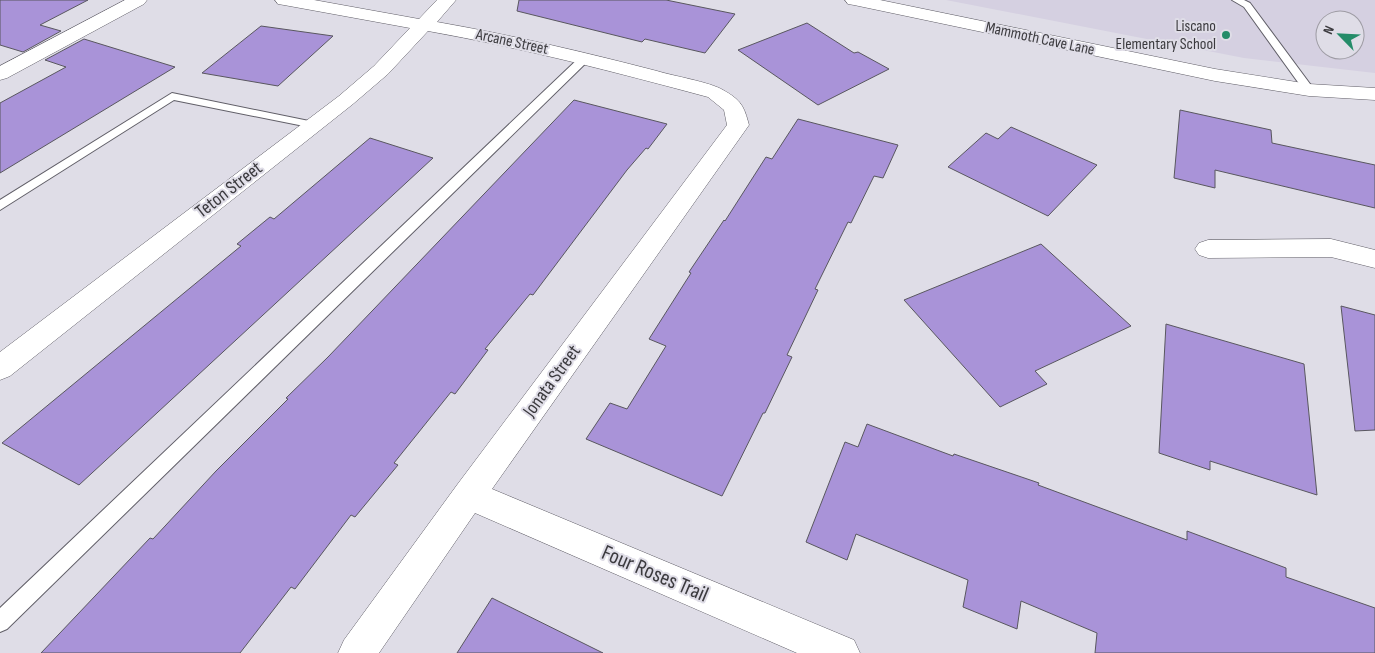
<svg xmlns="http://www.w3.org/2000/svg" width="1375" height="653" viewBox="0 0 1375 653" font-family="'Sofia Sans Condensed',sans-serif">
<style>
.built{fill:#d5d0e1;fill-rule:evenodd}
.building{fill:#a993d8;stroke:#59575f}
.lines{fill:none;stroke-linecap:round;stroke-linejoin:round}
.service-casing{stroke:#615f68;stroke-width:2}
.minor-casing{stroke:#615f68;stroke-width:1}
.service{fill:#fff;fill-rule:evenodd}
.minor{fill:#fff;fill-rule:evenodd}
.poi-dot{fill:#248c69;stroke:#dfdde7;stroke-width:2}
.labels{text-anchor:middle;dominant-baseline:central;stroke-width:4;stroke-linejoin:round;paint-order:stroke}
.far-poi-label{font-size:16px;fill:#3c3b3f;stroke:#dfdde7;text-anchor:end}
.far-street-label{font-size:16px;fill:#3c3b3f;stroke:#dfdde7}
.street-label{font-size:19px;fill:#3c3b3f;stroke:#dfdde7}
.near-street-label{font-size:22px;fill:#3c3b3f;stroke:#dfdde7}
</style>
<rect width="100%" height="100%" fill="#dfdde7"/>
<path class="built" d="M 946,0 L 1375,0 L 1375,73 L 1244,58 ZM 1325,20 L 1355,20 L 1355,50 L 1325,50 Z"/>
<path class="building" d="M 0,0 L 88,0 L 40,25 L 61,31 L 23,52 L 0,45 Z
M 519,0 L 666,0 L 735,14 L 705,53 L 645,39 L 642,42 L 517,11 Z
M 807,23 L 854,53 L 858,52 L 889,69 L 818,105 L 738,50 Z
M 261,26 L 333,36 L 278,86 L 202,73 Z
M 84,39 L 175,67 L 0,173 L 0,103 L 66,67 L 45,60 Z
M 574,100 L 667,124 L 648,149 L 646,148 L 627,170 L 533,295 L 530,294 L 485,349 L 488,350 L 455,394 L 451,392 L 394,463 L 398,465 L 355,517 L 351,515 L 295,589 L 291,587 L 240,653 L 41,653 L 150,538 L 153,539 L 216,471 L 288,399 L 286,398 L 328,357 Z
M 1180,110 L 1271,130 L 1272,143 L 1375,165 L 1375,208 L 1215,170 L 1215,188 L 1174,178 Z
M 798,119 L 898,145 L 883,178 L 874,176 L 851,223 L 848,222 L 815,289 L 818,290 L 787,355 L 792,357 L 765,413 L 763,413 L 722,496 L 586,439 L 610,403 L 627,409 L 666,346 L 649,339 L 691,273 L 689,272 L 724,220 L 725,221 L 766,157 L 772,159 Z
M 1011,127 L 1097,165 L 1048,216 L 948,167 L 986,133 L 998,139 Z
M 370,138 L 433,158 L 79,485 L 2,443 L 241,246 L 237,244 L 270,217 L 274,219 Z
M 1041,244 L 1131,326 L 1035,371 L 1047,384 L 1000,407 L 904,300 Z
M 1341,306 L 1375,315 L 1375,430 L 1355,431 Z
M 1166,324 L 1304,364 L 1317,495 L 1210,461 L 1210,470 L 1159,453 Z
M 867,424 L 953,456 L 954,454 L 1039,483 L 1038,485 L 1187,540 L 1187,531 L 1286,568 L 1286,577 L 1375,608 L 1375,653 L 1095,653 L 1097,633 L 1021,601 L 1017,629 L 963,607 L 968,580 L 856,534 L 847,560 L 806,542 L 845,442 L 858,447 Z
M 492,598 L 603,653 L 457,653 Z"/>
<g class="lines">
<g class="service-casing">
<path id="service" d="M 1232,0 L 1244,0 L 1250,3 L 1313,88 L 1315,90 L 1313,92 L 1305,92 L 1244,7 Z
M 585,55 L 590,58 L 589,60 L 7,629 L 0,632 L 0,608 L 581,56 Z
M 172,93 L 314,122 L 320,125 L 314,128 L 174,100 L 0,210 L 0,200 Z"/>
</g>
<g class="minor-casing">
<path id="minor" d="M 125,0 L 147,0 L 144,4 L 7,78 L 0,80 L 0,66 Z
M 275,0 L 314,0 L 419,19 L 437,0 L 456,0 L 437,22 C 511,35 584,52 657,71 C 673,76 710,82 723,90 C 741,100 744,106 749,125 L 492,489 L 854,640 L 860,653 L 797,653 L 475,513 L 379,653 L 338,653 L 344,640 L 457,485 L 727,125 L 724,110 L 708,97 C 615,72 523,48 428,31 L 388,74 L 353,104 L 10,376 L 0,380 L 0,352 L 339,96 L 374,66 L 410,28 L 284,5 L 278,4 Z
M 845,0 L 880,0 L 1215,69 L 1309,84 L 1375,88 L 1375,100 L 1309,96 L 1215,81 L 854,5 L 848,4 Z
M 1331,239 L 1375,250 L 1375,268 L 1331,257 L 1208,258 L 1199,255 L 1195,249 L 1199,243 L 1208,240 Z"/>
</g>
<use href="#service" class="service"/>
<use href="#minor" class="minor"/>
</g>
<circle class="poi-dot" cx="1226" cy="35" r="5"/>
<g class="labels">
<g class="far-poi-label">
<text x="1216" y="26">Liscano<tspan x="1216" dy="18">Elementary School</tspan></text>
</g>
<g class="far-street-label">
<text transform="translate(1040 39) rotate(12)">Mammoth Cave Lane</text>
<text transform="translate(512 42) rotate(12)">Arcane Street</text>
</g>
<g class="street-label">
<text transform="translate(229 190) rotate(-38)">Teton Street</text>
<text transform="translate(552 381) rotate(-54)">Jonata Street</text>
</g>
<g class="near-street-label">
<text transform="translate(655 574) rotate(23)">Four Roses Trail</text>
</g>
</g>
<g transform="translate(1340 35) rotate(294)"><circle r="24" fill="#dfdde7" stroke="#9e9ca4"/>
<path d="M0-4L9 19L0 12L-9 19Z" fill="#248c69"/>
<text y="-8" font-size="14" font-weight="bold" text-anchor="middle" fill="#3c3b3f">N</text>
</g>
</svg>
